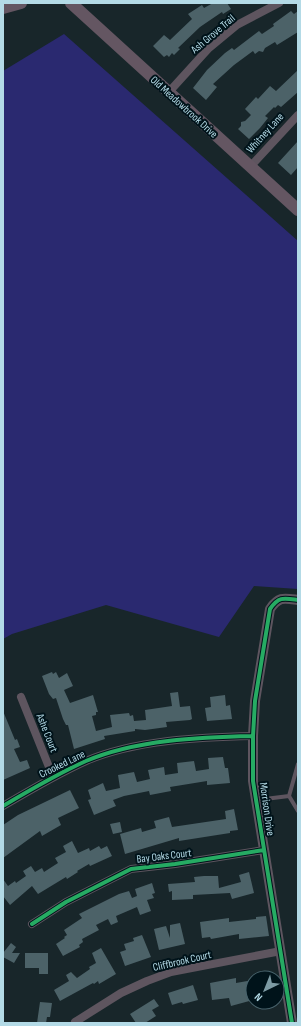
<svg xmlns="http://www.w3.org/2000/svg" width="301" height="1026" viewBox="0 0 301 1026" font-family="'Sofia Sans Condensed',sans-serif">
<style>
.green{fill:#2a2970}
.building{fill:#4c6268}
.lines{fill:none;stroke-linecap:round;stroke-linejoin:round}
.service{stroke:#5e555f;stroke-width:4}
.minor{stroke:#5e555f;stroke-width:8}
.tertiary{stroke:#5e555f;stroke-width:10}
.secondary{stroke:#645662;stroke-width:12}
.cycleway-casing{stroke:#00131a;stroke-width:6}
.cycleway{stroke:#26ab63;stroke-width:4}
.labels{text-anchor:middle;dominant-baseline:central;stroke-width:4;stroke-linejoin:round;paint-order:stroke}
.street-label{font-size:11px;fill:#b3dae6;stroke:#00131a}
</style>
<rect width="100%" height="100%" fill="#18262a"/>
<path class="green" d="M 64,34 L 298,241 L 298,589 L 254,586 L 219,637 L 106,605 L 12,634 L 3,639 L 3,71 Z"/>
<path class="building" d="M 213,3 L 227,3 L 231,9 L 223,14 L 222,12 L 200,27 L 178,48 L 180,49 L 174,55 L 172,53 L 169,57 L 167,55 L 164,57 L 153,46 L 164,35 L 170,40 L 192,19 L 188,14 L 202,5 L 204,8 Z
M 291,11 L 294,14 L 298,11 L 298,32 L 277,45 L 275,42 L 265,48 L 263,52 L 259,51 L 255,54 L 253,51 L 234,65 L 213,84 L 217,87 L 206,100 L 193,88 L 207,70 L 225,53 L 232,48 L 234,50 L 259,31 L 262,34 L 274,26 L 273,24 Z
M 298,70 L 298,92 L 281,107 L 278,105 L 275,108 L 274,107 L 265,116 L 268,118 L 260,128 L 249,139 L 238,129 L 241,126 L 241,122 L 245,121 L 251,115 L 245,109 L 256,97 L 258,99 L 270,86 L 276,91 Z
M 298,141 L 298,167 L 291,175 L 278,163 Z
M 52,672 L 53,674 L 56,672 L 59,678 L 67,673 L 73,686 L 64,690 L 70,703 L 93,695 L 98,712 L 96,712 L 96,715 L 92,716 L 96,731 L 112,727 L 110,715 L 129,713 L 130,716 L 133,715 L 134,721 L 146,720 L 145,710 L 172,706 L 170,693 L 178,692 L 180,707 L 190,706 L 192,719 L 190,720 L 166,722 L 167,727 L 145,730 L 135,729 L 135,731 L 104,736 L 105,739 L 74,749 L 68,725 L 66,725 L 63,719 L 56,698 L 53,699 L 49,694 L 42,676 Z
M 225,695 L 226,706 L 230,705 L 232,719 L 207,721 L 205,708 L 211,707 L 210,697 Z
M 3,711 L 15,740 L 17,739 L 20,747 L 14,749 L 20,762 L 27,760 L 30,768 L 3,780 Z
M 223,757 L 225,768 L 228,768 L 230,783 L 207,785 L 207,781 L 170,787 L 171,791 L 150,795 L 149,791 L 124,796 L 113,800 L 116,806 L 94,815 L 88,800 L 91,799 L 88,790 L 103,783 L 106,791 L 120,788 L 118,775 L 134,772 L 137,782 L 150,779 L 148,770 L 164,767 L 165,775 L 178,773 L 177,763 L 194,761 L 196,771 L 209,769 L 208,758 Z
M 70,790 L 79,808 L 58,818 L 61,825 L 42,836 L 40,831 L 3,858 L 3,825 L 18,815 Z
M 234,809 L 238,830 L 230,831 L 230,833 L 179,841 L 179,838 L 125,854 L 120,834 L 141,828 L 142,832 L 156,828 L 154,821 L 169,817 L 172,827 L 226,819 L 225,811 Z
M 120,822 L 122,832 L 113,834 L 110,824 Z
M 72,841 L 78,853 L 89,848 L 90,851 L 99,846 L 101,849 L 107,846 L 112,856 L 90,866 L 89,864 L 77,871 L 78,872 L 67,879 L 66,877 L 38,894 L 32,886 L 10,905 L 3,896 L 3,879 L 8,886 L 15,881 L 16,883 L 26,876 L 23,871 L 31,866 L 35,872 L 42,868 L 44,872 L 58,863 L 55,858 L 66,852 L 63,846 Z
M 249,872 L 254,893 L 232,899 L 230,893 L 193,895 L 193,899 L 172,900 L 172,891 L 169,892 L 168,884 L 195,882 L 194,877 L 204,876 L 218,876 L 219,888 L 241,882 L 239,875 Z
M 152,883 L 155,893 L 152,894 L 154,898 L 147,900 L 151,911 L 140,915 L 137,907 L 116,916 L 118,922 L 111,925 L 108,919 L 96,925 L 99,930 L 82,939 L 83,942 L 79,945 L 80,947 L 63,956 L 56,944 L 65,938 L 64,937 L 67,935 L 64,930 L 82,918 L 79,914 L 119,894 L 129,891 L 132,898 L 137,896 L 135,889 Z
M 266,916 L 269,936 L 239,939 L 239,934 L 211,939 L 210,937 L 202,938 L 200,922 L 229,918 L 229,922 L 256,919 L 256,917 Z
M 180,923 L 185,944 L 159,950 L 154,929 L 166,926 L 170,938 L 170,925 Z
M 142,935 L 151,957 L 125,966 L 120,952 L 126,950 L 124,944 L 134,941 L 133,938 Z
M 11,943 L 16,947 L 12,953 L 20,953 L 14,963 L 3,957 L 3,953 Z
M 101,948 L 116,974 L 99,984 L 98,981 L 94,984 L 93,983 L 60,1001 L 54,990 L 69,981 L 66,975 L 71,972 L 77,978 L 90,969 L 89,967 L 96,963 L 92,953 Z
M 25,953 L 48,953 L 48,974 L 39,974 L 39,968 L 25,968 Z
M 236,978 L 236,983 L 253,980 L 253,1000 L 231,1006 L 229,998 L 212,1000 L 210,983 Z
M 193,985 L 198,1000 L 183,1004 L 182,1002 L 172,1005 L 168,993 Z
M 154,999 L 159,1006 L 152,1010 L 156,1016 L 145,1023 L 136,1023 L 130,1014 Z
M 40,1002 L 52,1003 L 50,1017 L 47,1017 L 46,1023 L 37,1023 Z"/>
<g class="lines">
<path class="service" d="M 289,796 L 298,764
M 257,800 L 289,796 L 298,811"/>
<path class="minor" d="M 168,93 L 208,49 L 237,25 L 279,3
M 250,167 L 298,115
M 21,697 L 53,777
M 3,806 C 30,790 57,774 86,761 C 135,740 200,737 253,736
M 32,924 L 66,902 L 131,869 L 175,864 L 264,850
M 75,1022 L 121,993 L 147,981 L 171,972 L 281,951"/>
<path class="tertiary" d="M 292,1023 L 253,781 L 253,736 L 255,701 L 270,609 C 279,596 284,598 298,600"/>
<path class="secondary" d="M 71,3 L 298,210
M 3,8 L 21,3"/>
<g class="cycleway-casing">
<path id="cycleway" d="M 3,806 C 30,790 57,774 86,761 C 135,740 200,737 253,736
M 32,924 L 66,902 L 131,869 L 175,864 L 264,850
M 292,1023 L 253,781 L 253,736 L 255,701 L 270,609 C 279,596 284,598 298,600"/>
</g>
<use href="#cycleway" class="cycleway"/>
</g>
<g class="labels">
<g class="street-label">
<text transform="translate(213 34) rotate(-40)">Ash Grove Trail</text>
<text transform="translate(184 107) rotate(42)">Old Meadowbrook Drive</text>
<text transform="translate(265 133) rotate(-48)">Whitney Lane</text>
<text transform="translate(47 733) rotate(68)">Ashe Court</text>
<text transform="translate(62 764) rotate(-26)">Crooked Lane</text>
<text transform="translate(267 809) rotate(82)">Morrison Drive</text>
<text transform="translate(164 856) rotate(-7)">Bay Oaks Court</text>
<text transform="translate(182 961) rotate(-13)">Cliffbrook Court</text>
</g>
</g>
<rect width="301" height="1026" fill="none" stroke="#b3dae6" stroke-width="8"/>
<g transform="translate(265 990) rotate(223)"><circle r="19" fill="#00131a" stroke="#48636c"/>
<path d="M0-3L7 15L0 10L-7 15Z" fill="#7d9ba4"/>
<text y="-6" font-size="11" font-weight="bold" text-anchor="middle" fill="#b3dae6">N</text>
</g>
</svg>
